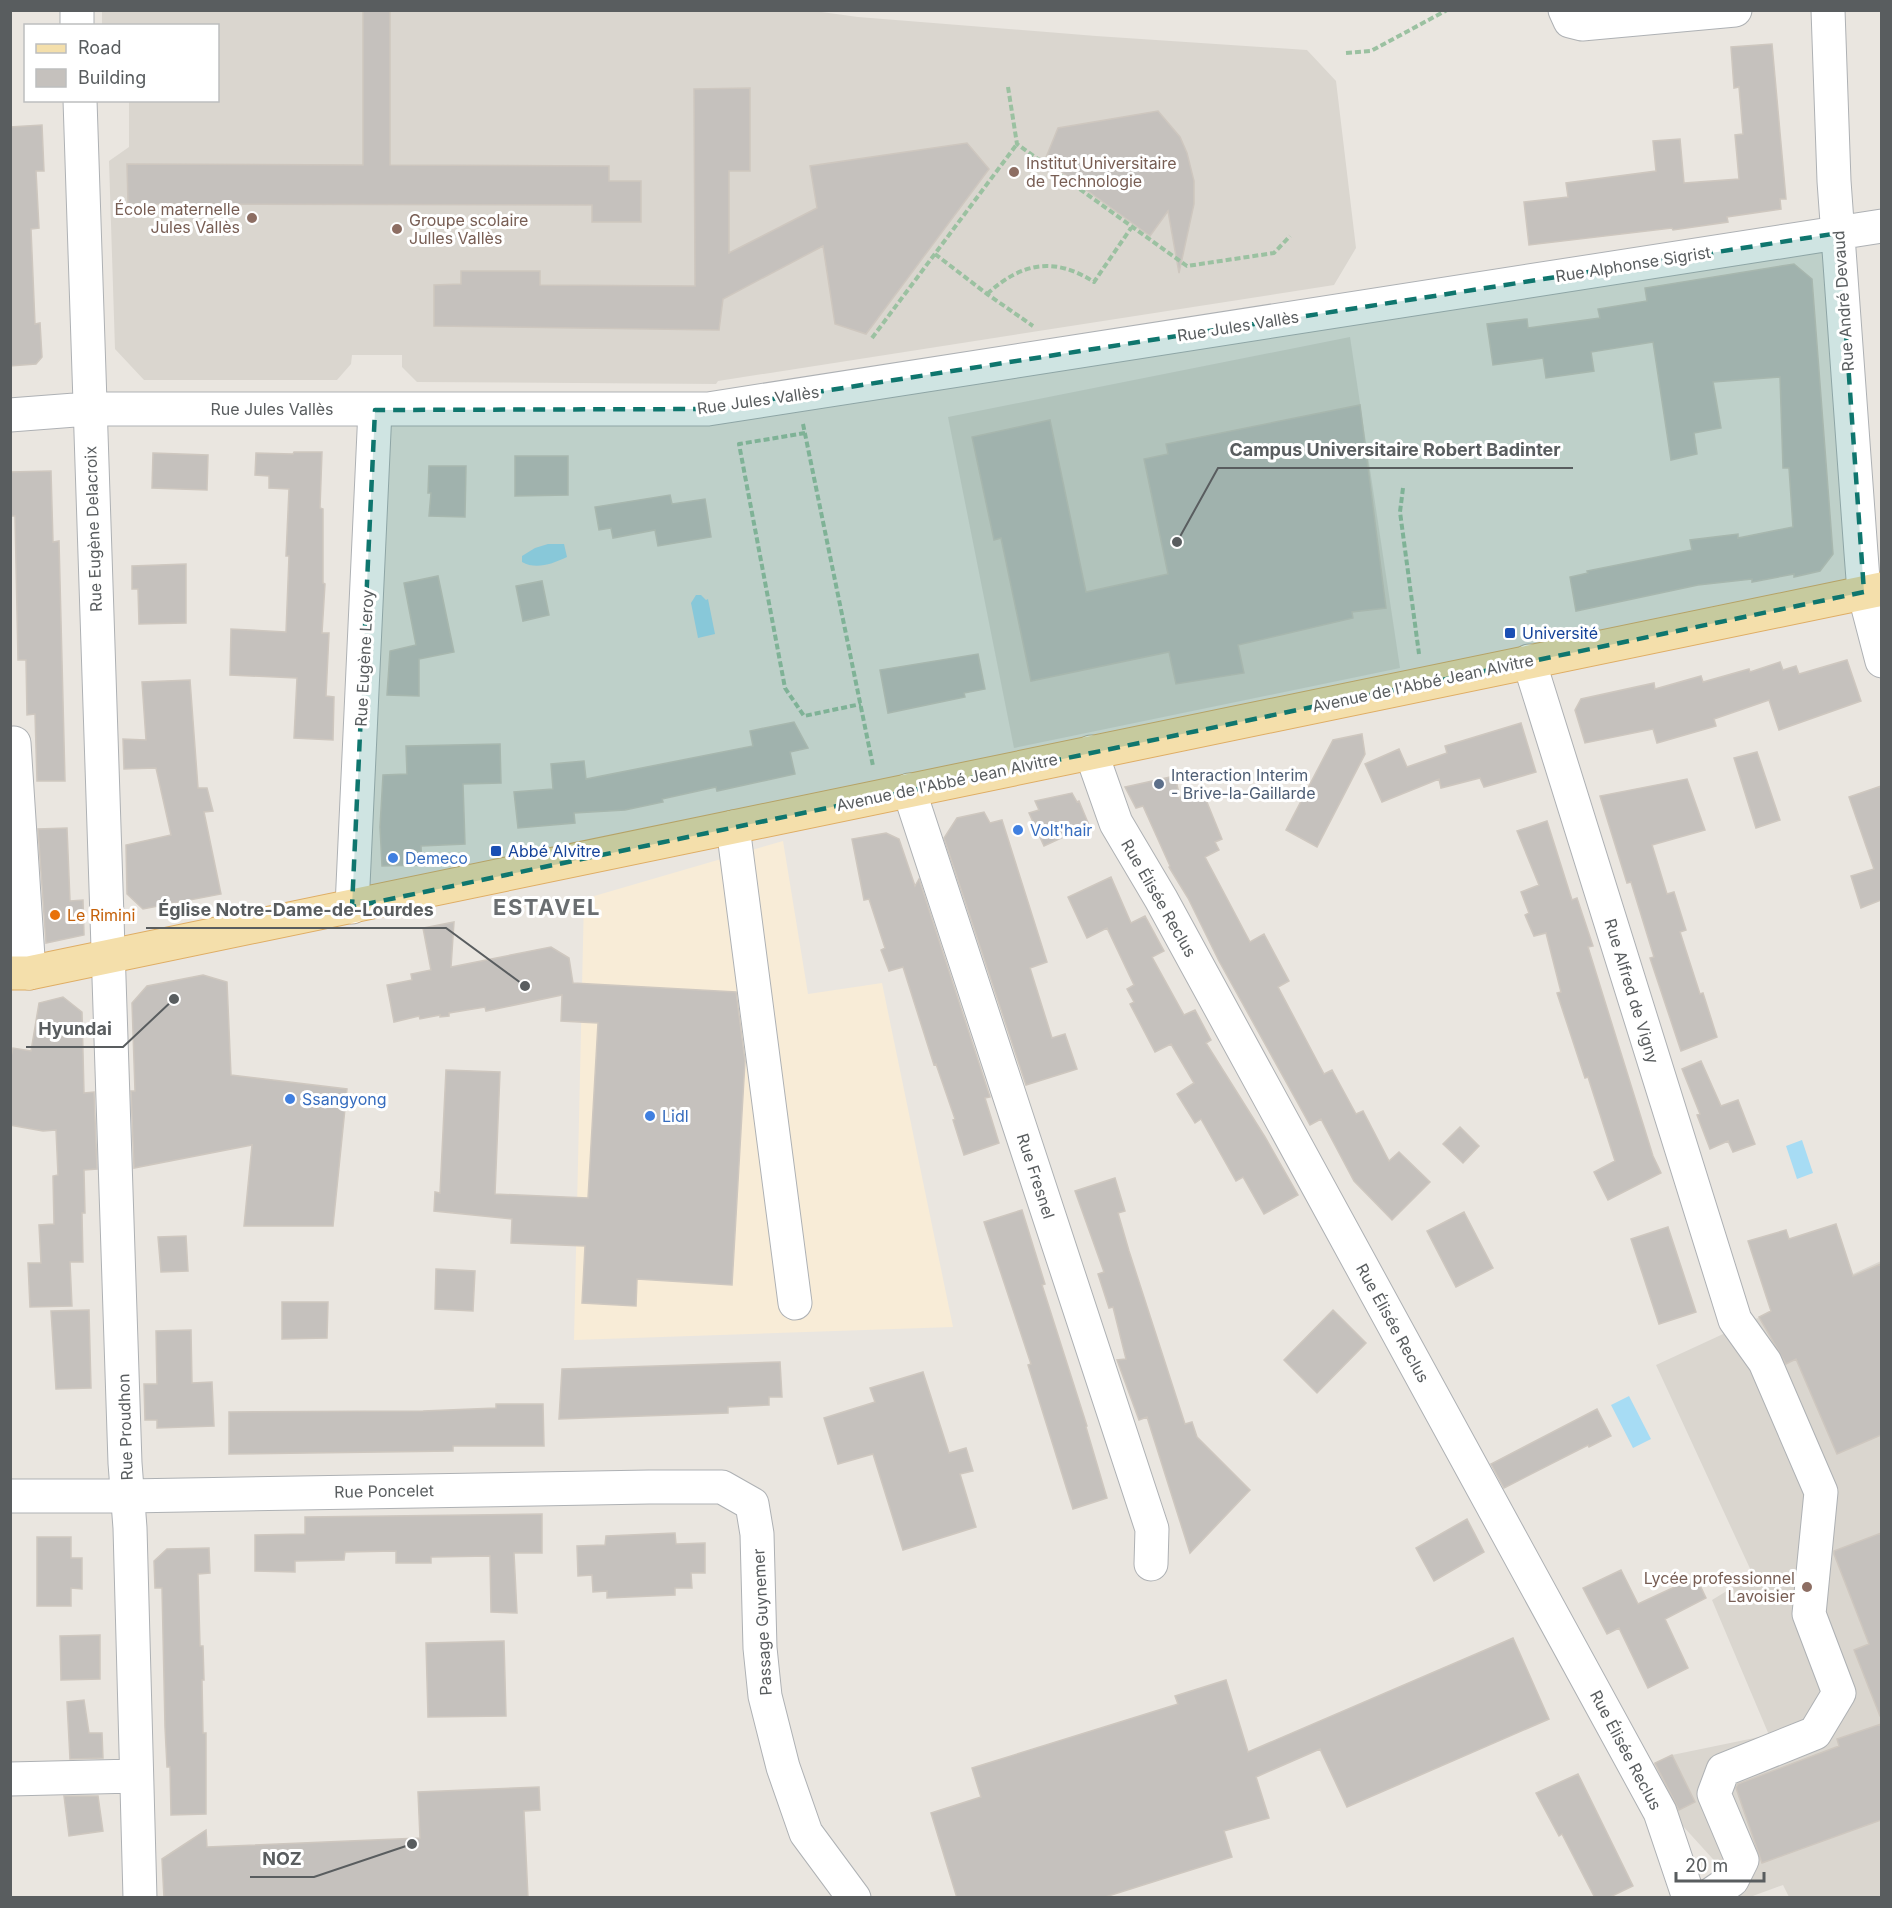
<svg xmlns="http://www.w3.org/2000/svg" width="1892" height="1908" viewBox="0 0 1892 1908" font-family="Inter,sans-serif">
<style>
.commercial{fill:#f8ecd7}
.education{fill:#dad6cf}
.water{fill:#a7dcf4}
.building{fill:#c5c1bd;stroke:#cec7bf;stroke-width:1.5}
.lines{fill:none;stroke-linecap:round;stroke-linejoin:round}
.minor-casing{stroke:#aeb1b4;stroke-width:35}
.major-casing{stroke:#dfad64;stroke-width:35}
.path{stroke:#9bc1a1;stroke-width:4;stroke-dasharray:6 3;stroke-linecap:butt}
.minor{stroke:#fff;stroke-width:33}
.major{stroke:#f4dfab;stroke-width:33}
.marked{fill:#0f766e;fill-opacity:0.2;stroke:#0f766e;stroke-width:4.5;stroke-dasharray:12 8;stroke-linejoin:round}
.education-dot{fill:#8d6e63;stroke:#fff;stroke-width:2}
.transit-dot{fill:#1a4fb4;stroke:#fff;stroke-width:2}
.service-dot{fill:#5c6f8a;stroke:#fff;stroke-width:2}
.shop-dot{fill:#3f7fe0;stroke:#fff;stroke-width:2}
.food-dot{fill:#e8710a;stroke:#fff;stroke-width:2}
.labels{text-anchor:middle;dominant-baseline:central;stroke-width:6;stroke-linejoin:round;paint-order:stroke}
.education-label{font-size:16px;fill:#785e54;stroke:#fff;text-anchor:start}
.street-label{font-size:16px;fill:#595d5f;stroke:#fff}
.transit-label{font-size:16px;fill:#164399;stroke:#fff;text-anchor:start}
.service-label{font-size:16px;fill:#4e5e75;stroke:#fff;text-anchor:start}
.shop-label{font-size:16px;fill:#366cbe;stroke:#fff;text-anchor:start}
.food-label{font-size:16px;fill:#c56008;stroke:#fff;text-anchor:start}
.district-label{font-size:22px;font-weight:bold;letter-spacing:1.5px;fill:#6a6e71;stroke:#fff}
.leader{fill:none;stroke:#595d5f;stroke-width:2}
.callout-dot{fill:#595d5f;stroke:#fff;stroke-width:2}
.callout-label{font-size:18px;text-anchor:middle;font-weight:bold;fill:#595d5f;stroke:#fff;stroke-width:6;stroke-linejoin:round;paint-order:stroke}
</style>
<rect width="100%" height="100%" fill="#eae6e0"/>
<path class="commercial" d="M 783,841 L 808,994 L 882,983 L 953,1327 L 574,1340 L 584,899 Z"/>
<path class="education" d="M 807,10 L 858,17 L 1096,36 L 1307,50 L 1336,81 L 1356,248 L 1334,285 L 718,381 L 716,384 L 417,382 L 402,367 L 402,355 L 352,355 L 351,364 L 337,380 L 144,380 L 115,349 L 109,161 L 129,147 L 129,101 L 218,100 L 218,26 L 102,25 L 102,11 Z
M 1350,337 L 1400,668 L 1014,748 L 948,417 Z
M 1881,1261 L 1881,1897 L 1789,1897 L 1783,1885 L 1750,1897 L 1741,1897 L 1732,1880 L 1671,1813 L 1649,1766 L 1672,1755 L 1769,1735 L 1712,1600 L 1753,1575 L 1656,1365 Z"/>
<path class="water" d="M 548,544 L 564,544 L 567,557 C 552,564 536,570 522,562 L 522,556 L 535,548 Z
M 696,595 L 701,595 L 706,600 L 708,599 L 715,634 L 698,638 L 691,603 Z
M 1802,1140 L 1813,1173 L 1797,1179 L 1786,1146 Z
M 1629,1396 L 1651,1439 L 1633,1448 L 1611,1405 Z"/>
<path class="building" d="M 363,10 L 390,10 L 390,165 L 609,166 L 609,181 L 641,181 L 641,222 L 592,222 L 592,205 L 128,204 L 127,164 L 363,165 Z
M 1772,44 L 1786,199 L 1780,199 L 1781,209 L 1727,217 L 1728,222 L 1673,230 L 1672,228 L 1529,245 L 1524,202 L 1568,197 L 1566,183 L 1656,171 L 1653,141 L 1680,139 L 1684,183 L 1739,179 L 1735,135 L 1743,134 L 1739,87 L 1734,88 L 1731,47 Z
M 750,88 L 750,171 L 729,171 L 729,253 L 817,208 L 810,166 L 967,143 L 989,169 L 866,334 L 835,324 L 823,246 L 723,299 L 719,330 L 434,326 L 434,285 L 461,284 L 461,271 L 540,271 L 540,285 L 695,286 L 694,89 Z
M 1158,111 L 1180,137 L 1187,153 L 1194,181 L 1194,204 L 1179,273 L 1168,211 L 1150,236 L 1045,160 L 1058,128 Z
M 42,125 L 44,171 L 36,171 L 39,228 L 31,229 L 35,324 L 40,323 L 42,357 L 36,364 L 10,366 L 10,127 Z
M 1794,264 L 1812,279 L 1833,554 L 1820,571 L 1794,577 L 1794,574 L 1752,582 L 1752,579 L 1698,585 L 1576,611 L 1570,577 L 1588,573 L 1587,571 L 1692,550 L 1690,540 L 1738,534 L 1738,538 L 1793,527 L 1789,468 L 1783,468 L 1780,377 L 1713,382 L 1721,428 L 1694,433 L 1697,454 L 1671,460 L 1653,342 L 1591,352 L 1594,371 L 1546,378 L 1543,358 L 1493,365 L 1487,324 L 1527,319 L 1528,328 L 1600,318 L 1598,309 L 1647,301 L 1645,288 Z
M 1360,405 L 1386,608 L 1352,612 L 1353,618 L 1238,645 L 1244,673 L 1176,684 L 1169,652 L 1031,681 L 1001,538 L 994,540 L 972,437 L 1050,420 L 1086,592 L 1168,574 L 1144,459 L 1168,454 L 1166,444 Z
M 294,452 L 322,452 L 320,508 L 323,509 L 323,583 L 325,584 L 322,633 L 329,633 L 326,696 L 334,697 L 333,740 L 294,738 L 297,678 L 230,675 L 231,629 L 286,632 L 289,556 L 286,556 L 289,489 L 269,488 L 269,476 L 255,475 L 256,453 L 293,454 Z
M 153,453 L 208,455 L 207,490 L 152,488 Z
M 515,456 L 568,456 L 568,495 L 515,496 Z
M 429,466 L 466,466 L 465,517 L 429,516 L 431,493 L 428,493 Z
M 51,471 L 53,542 L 59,541 L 65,781 L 37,781 L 35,714 L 27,715 L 26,660 L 18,660 L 15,516 L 10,516 L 10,472 Z
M 670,495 L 672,504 L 705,499 L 711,537 L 658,546 L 655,530 L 613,538 L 611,528 L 599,530 L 595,507 Z
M 186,564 L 186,623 L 139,624 L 138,589 L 132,589 L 132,566 Z
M 438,576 L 454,652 L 419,659 L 419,696 L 387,695 L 390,651 L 416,645 L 404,583 Z
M 542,581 L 549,615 L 523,621 L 516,586 Z
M 978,654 L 985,689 L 964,693 L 965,697 L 888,713 L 880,670 Z
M 1847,660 L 1861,701 L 1779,730 L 1769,700 L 1714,719 L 1716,726 L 1657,743 L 1653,729 L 1585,743 L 1575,710 L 1581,699 L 1654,683 L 1655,689 L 1701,676 L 1703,682 L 1749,669 L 1750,672 L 1780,662 L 1783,670 L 1796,666 L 1799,674 Z
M 190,680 L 198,788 L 207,788 L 213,811 L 204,812 L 221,894 L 143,909 L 127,894 L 126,845 L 171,835 L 156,768 L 124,769 L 123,739 L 146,740 L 142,682 Z
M 794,722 L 808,748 L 790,752 L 795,774 L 717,791 L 716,787 L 662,799 L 663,802 L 625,810 L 574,813 L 575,823 L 518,828 L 514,792 L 553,789 L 551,764 L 584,761 L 586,779 L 753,746 L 750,731 Z
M 1521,723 L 1536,772 L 1484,787 L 1480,778 L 1441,788 L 1439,779 L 1382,802 L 1365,764 L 1399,749 L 1407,767 L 1447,753 L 1445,746 Z
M 1362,734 L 1365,754 L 1317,847 L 1286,830 L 1333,740 Z
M 500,744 L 501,783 L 463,784 L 465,844 L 421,846 L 422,865 L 382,866 L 380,827 L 383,775 L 407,774 L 406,746 Z
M 1757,752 L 1780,820 L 1756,828 L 1734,758 Z
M 1175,776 L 1180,798 L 1202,790 L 1222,839 L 1215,842 L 1219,850 L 1205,857 L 1250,942 L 1264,934 L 1289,981 L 1278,987 L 1324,1074 L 1332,1070 L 1356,1114 L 1363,1111 L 1389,1161 L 1399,1152 L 1430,1182 L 1392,1220 L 1354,1181 L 1321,1119 L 1310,1125 L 1219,961 L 1188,898 L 1169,867 L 1170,866 L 1143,806 L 1136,808 L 1125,787 Z
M 1687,779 L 1705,830 L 1652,845 L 1667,894 L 1674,892 L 1686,930 L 1680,932 L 1700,994 L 1703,993 L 1717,1037 L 1681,1051 L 1650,958 L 1654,957 L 1631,882 L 1627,883 L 1600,796 Z
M 1881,786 L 1881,900 L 1861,908 L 1851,876 L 1874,869 L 1849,797 Z
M 1072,793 L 1077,802 L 1079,801 L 1089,825 L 1044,846 L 1029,813 L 1039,810 L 1035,801 Z
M 984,812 L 990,823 L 1002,820 L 1047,962 L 1030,968 L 1052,1038 L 1065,1034 L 1077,1069 L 1026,1085 L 944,838 L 957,818 Z
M 1547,821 L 1572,900 L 1577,898 L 1593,946 L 1588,947 L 1653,1156 L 1661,1173 L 1608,1200 L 1594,1172 L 1615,1161 L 1588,1077 L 1585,1078 L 1557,993 L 1561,992 L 1546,933 L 1534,936 L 1525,915 L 1529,913 L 1521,892 L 1539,885 L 1517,831 Z
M 67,828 L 70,901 L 83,900 L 84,935 L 46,943 L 38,829 Z
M 886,833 L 899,839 L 915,886 L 919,879 L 990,1097 L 985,1098 L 999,1143 L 964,1155 L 953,1120 L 955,1119 L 936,1064 L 934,1065 L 903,967 L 889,971 L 881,950 L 885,948 L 869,899 L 864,900 L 852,839 Z
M 1111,877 L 1131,923 L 1145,916 L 1164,951 L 1152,957 L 1184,1015 L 1195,1010 L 1211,1040 L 1206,1043 L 1265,1137 L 1298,1195 L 1264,1214 L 1243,1177 L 1236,1181 L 1201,1119 L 1195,1123 L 1177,1094 L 1194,1083 L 1171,1044 L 1155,1052 L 1130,1004 L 1134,1002 L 1127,989 L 1134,985 L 1107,928 L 1087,938 L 1068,897 Z
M 454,922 L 451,967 L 551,947 L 569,958 L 573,983 L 736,992 L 745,1061 L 732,1285 L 637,1279 L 636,1306 L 582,1303 L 585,1246 L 511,1243 L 512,1219 L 434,1211 L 435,1192 L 440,1193 L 446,1070 L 500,1072 L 495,1194 L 588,1198 L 598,1023 L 561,1021 L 562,995 L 486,1011 L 485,1007 L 449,1013 L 449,1016 L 440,1017 L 440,1015 L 420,1019 L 419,1016 L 394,1022 L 387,985 L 412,980 L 411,974 L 431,970 L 423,928 Z
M 203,975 L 227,982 L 231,1075 L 347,1089 L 333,1226 L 244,1226 L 252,1145 L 134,1168 L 131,1091 L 135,1091 L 132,1003 L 147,986 Z
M 63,997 L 82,1012 L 84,1093 L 94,1092 L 97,1169 L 84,1170 L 85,1213 L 82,1213 L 83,1262 L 70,1262 L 72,1306 L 30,1307 L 28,1263 L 41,1263 L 39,1225 L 54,1224 L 53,1176 L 58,1175 L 56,1130 L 43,1131 L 10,1125 L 10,1061 L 13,1048 L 31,1051 L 39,1003 Z
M 1701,1061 L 1721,1106 L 1738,1100 L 1755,1144 L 1733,1152 L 1728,1141 L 1710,1149 L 1697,1115 L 1700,1114 L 1682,1069 Z
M 1460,1127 L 1479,1146 L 1463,1163 L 1443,1144 Z
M 1115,1178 L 1125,1211 L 1118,1213 L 1129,1251 L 1185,1424 L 1192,1422 L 1197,1437 L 1250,1490 L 1190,1553 L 1147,1417 L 1139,1420 L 1117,1360 L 1126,1359 L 1113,1307 L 1109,1308 L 1098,1274 L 1104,1272 L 1075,1191 Z
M 1022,1210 L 1045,1284 L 1042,1285 L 1087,1426 L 1086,1427 L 1107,1498 L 1073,1509 L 1028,1365 L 1031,1364 L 984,1222 Z
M 1464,1212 L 1493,1268 L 1456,1287 L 1427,1231 Z
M 1836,1224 L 1853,1276 L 1881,1264 L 1881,1435 L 1837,1454 L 1796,1359 L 1786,1364 L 1759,1317 L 1771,1311 L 1748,1241 L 1786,1230 L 1789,1239 Z
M 1668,1227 L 1696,1312 L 1659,1324 L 1631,1239 Z
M 186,1236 L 188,1271 L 161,1272 L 158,1237 Z
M 436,1269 L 475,1271 L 473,1311 L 435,1309 Z
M 282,1302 L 328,1302 L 327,1338 L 282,1339 Z
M 89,1310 L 91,1388 L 56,1389 L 51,1311 Z
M 1333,1310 L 1366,1343 L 1317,1393 L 1284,1360 Z
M 191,1330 L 192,1383 L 212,1382 L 214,1426 L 157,1428 L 157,1420 L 145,1420 L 144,1384 L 157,1384 L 156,1331 Z
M 780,1362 L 782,1397 L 769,1397 L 769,1405 L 728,1407 L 728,1413 L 559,1419 L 562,1369 Z
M 923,1372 L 949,1453 L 966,1448 L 973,1471 L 960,1474 L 976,1527 L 903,1550 L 873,1454 L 838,1464 L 824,1418 L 875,1402 L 870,1388 Z
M 496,1404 L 543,1404 L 544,1446 L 453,1446 L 453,1451 L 229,1454 L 229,1412 L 423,1411 L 496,1408 Z
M 1597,1409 L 1611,1436 L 1589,1447 L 1588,1445 L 1504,1488 L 1491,1464 Z
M 542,1514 L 542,1553 L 514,1553 L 517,1613 L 491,1612 L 490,1556 L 431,1557 L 431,1563 L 396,1563 L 396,1551 L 345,1552 L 344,1560 L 295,1561 L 295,1572 L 255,1571 L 255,1535 L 305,1534 L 305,1517 Z
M 1467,1519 L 1484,1552 L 1434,1581 L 1416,1548 Z
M 675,1533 L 676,1544 L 705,1543 L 705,1573 L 691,1573 L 692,1588 L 675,1588 L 675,1595 L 607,1598 L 607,1591 L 593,1592 L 592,1575 L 578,1576 L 577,1546 L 605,1545 L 606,1536 Z
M 1881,1533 L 1881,1716 L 1880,1716 L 1854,1650 L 1869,1644 L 1834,1554 L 1834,1551 Z
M 37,1537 L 71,1537 L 71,1558 L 82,1558 L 82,1589 L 71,1588 L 71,1606 L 37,1606 Z
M 209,1548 L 210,1573 L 198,1574 L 200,1646 L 203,1646 L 204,1680 L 202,1680 L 203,1733 L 206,1733 L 206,1814 L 171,1815 L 170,1767 L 167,1767 L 165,1727 L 162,1588 L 155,1588 L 154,1561 L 167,1549 Z
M 1621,1570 L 1638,1604 L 1696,1577 L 1706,1598 L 1665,1619 L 1688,1668 L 1648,1688 L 1619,1628 L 1607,1634 L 1583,1588 Z
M 100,1635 L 100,1679 L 61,1680 L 60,1636 Z
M 1513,1638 L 1549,1719 L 1347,1807 L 1320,1749 L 1256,1777 L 1269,1818 L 1224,1831 L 1232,1857 L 1102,1898 L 957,1898 L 931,1813 L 981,1797 L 972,1768 L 1178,1704 L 1175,1696 L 1226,1680 L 1248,1752 Z
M 504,1641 L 506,1716 L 428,1717 L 426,1643 Z
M 84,1700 L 89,1733 L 102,1733 L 103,1758 L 70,1759 L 67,1702 Z
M 1881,1724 L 1881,1820 L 1762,1863 L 1736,1788 L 1738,1784 L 1839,1746 L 1837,1739 Z
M 1672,1755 L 1695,1802 L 1679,1810 L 1655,1763 Z
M 1578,1774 L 1633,1886 L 1608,1898 L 1595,1898 L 1562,1834 L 1559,1836 L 1536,1793 Z
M 539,1787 L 540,1810 L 524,1811 L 528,1898 L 164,1898 L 162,1859 L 206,1830 L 207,1847 L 420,1838 L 418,1792 Z
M 64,1796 L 98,1796 L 103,1831 L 69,1836 Z"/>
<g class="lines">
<g class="minor-casing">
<path id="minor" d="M 77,10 L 77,26
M 1565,10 L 1570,21 L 1582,24 L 1735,10
M 1828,10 L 1834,181 L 1861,553 L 1864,592 L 1882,661
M 80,100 C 92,555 111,1009 125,1463 L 130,1528 L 140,1898
M 10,415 L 88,409 L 708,409 L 1882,226
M 1529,661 L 1735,1320 L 1765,1362 L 1821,1492 L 1809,1614 L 1839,1693 L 1815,1733 L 1723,1770 L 1714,1794 L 1742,1860 L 1732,1880 L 1706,1898
M 14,743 L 29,973
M 1091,752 L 1116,823 L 1161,899 L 1660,1812 L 1689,1898
M 909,790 L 1152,1529 L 1151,1564
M 733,827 L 795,1303
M 352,907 L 375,410
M 10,1496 L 128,1496 L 649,1487 L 722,1487 L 752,1504 L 757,1534 L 760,1648 L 765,1696 L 783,1767 L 806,1833 L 854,1898
M 10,1779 L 136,1776"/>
</g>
<g class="major-casing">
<path id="major" d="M 10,973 L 29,973 L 1882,589"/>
</g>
<path class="path" d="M 1346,53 L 1371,51 L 1447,10
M 1008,87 L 1017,144 L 1187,266 L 1274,253 L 1290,236
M 935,254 L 987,294 L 1033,326
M 987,294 C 1021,263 1054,256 1094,282 L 1131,228
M 872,338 L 1017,144
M 803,424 L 873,766
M 805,433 L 739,444 L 785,688 L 804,716 L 861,704
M 1403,488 L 1400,512 L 1419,654"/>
<use href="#minor" class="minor"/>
<use href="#major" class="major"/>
</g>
<path class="marked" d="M 1839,233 L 1864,592 L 352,907 L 375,410 L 708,409 Z"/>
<g class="education-dot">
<circle cx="1014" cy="172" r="6"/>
<circle cx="252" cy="218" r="6"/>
<circle cx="397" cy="229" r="6"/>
<circle cx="1807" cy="1587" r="6"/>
</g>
<g class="transit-dot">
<rect x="1504" y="627" width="12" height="12" rx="3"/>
<rect x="490" y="845" width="12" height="12" rx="3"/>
</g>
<circle class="service-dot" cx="1159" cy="784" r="6"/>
<g class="shop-dot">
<circle cx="1018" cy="830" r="6"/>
<circle cx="393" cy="858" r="6"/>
<circle cx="290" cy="1099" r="6"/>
<circle cx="650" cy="1116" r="6"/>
</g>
<circle class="food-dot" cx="55" cy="915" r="6"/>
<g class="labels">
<g class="education-label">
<text x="1026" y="163">Institut Universitaire<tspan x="1026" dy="18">de Technologie</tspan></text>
<text x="240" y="209" text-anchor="end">École maternelle<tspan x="240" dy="18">Jules Vallès</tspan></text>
<text x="409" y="220">Groupe scolaire<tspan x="409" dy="18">Julles Vallès</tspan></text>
<text x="1795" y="1578" text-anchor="end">Lycée professionnel<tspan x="1795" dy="18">Lavoisier</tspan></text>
</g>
<g class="street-label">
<text transform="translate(1633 264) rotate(-9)">Rue Alphonse Sigrist</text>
<text transform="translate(1843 301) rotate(-94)">Rue André Devaud</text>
<text transform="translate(1238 326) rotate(-9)">Rue Jules Vallès</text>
<text transform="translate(758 400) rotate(-8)">Rue Jules Vallès</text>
<text x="272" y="409">Rue Jules Vallès</text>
<text transform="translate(93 529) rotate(-92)">Rue Eugène Delacroix</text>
<text transform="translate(364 658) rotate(-87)">Rue Eugène Leroy</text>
<text transform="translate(1423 683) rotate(-12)">Avenue de l'Abbé Jean Alvitre</text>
<text transform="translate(947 782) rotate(-12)">Avenue de l'Abbé Jean Alvitre</text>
<text transform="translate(1159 898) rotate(60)">Rue Élisée Reclus</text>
<text transform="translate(1632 991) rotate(73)">Rue Alfred de Vigny</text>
<text transform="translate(1036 1176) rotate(72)">Rue Fresnel</text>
<text transform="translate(1393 1323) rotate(61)">Rue Élisée Reclus</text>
<text transform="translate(125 1427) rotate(-92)">Rue Proudhon</text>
<text transform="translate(384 1491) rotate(-1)">Rue Poncelet</text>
<text transform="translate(762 1622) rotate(-93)">Passage Guynemer</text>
<text transform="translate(1626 1750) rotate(62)">Rue Élisée Reclus</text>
</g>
<g class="transit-label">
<text x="1522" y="633">Université</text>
<text x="508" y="851">Abbé Alvitre</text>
</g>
<g class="service-label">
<text x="1171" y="775">Interaction Interim<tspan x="1171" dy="18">- Brive-la-Gaillarde</tspan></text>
</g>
<g class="shop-label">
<text x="1030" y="830">Volt'hair</text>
<text x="405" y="858">Demeco</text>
<text x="302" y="1099">Ssangyong</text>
<text x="662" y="1116">Lidl</text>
</g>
<g class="food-label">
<text x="67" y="915">Le Rimini</text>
</g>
<g class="district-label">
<text x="547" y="907">ESTAVEL</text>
</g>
</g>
<path class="leader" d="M1177 542L1218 468H1573M525 986L446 928H146M174 999L123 1047H26M412 1844L314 1877H250"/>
<g class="callout-dot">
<circle cx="1177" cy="542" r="6"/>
<circle cx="525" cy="986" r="6"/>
<circle cx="174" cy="999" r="6"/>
<circle cx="412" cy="1844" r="6"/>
</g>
<g class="callout-label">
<text x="1395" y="456">Campus Universitaire Robert Badinter</text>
<text x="296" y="916">Église Notre-Dame-de-Lourdes</text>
<text x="75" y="1035">Hyundai</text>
<text x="282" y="1865">NOZ</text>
</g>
<rect width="1892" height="1908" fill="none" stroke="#595d5f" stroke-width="24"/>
<rect x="24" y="24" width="195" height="78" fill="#ffffff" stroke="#bdbebf" stroke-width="1.5"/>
<rect x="36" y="44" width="30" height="9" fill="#f4dfab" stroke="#bdbebf" stroke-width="1.5"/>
<text x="78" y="54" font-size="18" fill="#595d5f">Road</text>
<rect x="36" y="69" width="30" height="18" fill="#c5c1bd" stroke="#bdbebf" stroke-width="1.5"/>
<text x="78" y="84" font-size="18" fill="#595d5f">Building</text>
<path d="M1676 1872v9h88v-9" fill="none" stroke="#595d5f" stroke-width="3"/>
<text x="1685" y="1872" font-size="18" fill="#595d5f" stroke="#ffffff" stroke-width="4.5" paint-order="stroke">20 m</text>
</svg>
